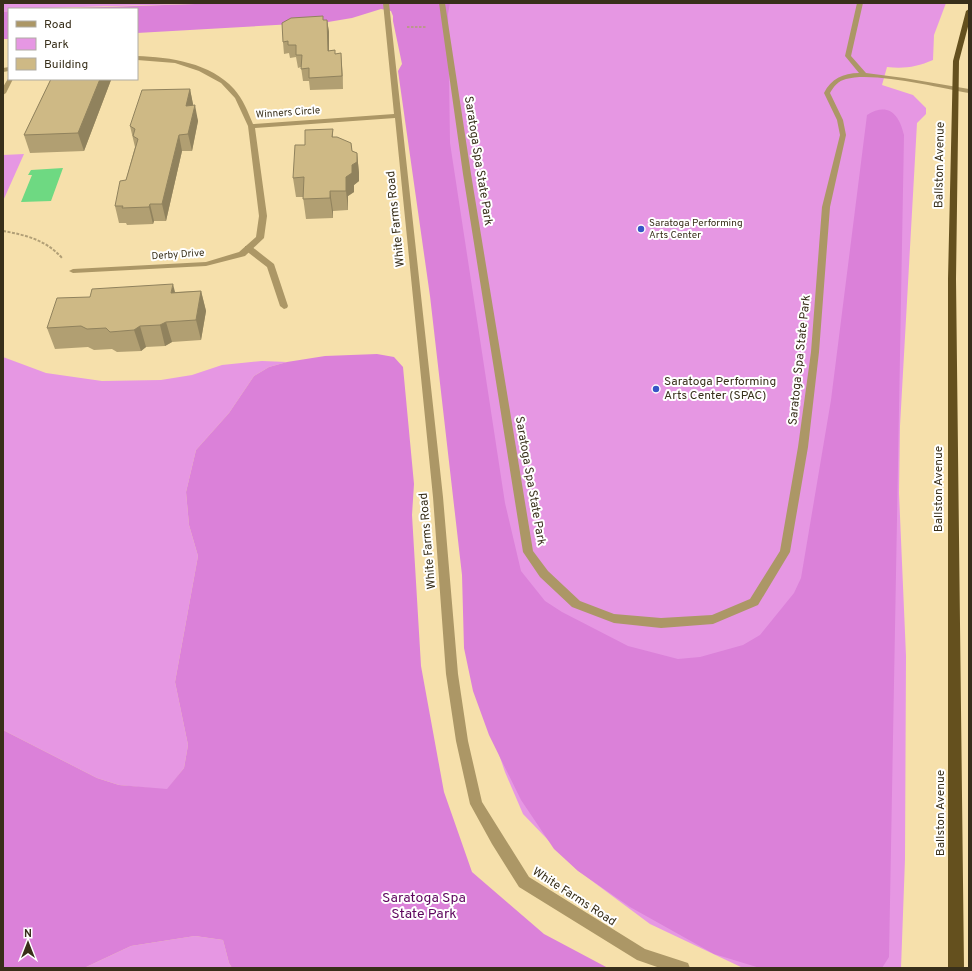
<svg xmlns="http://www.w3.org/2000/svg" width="972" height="971" viewBox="0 0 972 971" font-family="Overpass,sans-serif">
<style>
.green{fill:#e697e3}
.forest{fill:#db81d9}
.water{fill:#6ed982}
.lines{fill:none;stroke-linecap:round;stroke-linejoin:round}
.path-far1{stroke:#b19f76;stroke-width:1.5;stroke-dasharray:2.5 1.5;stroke-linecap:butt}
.path{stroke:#b19f76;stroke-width:2;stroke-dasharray:3 1.5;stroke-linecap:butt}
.service{fill:#ac9766;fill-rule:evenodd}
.minor{fill:#ac9766;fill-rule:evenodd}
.trunk{fill:#64501e;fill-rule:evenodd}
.wall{fill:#b19f72}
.shaded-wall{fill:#90825d}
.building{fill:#ceb985;stroke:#90825d}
.poi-dot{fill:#3755c6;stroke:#fff;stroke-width:1.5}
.labels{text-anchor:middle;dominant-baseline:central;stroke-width:4;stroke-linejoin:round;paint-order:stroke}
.far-street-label{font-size:10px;fill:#382f1a;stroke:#fff}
.far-poi-label{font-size:10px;fill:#382f1a;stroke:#fff;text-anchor:start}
.street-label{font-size:12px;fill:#382f1a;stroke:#fff}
.poi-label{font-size:12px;fill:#382f1a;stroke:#fff;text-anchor:start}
.near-park-label{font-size:14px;fill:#5d055d;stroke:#fff}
</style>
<rect width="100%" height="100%" fill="#f6e0ab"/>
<path class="green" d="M 3,3 L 225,3 L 9,9 L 9,11 L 3,12 Z
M 396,3 L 946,3 L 934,35 L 933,60 C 917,67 904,69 887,67 L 882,85 L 913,95 L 926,108 L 926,114 L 917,123 L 900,426 L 899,493 L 906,656 L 905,859 L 901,968 L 743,968 L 650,924 L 576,869 L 523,814 L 505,772 L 480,699 Z
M 24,154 L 3,201 L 3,155 Z
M 3,357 L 46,373 L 102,381 L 161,380 L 192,375 L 222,365 L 262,361 L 287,362 L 269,367 L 254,376 L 229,413 L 196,450 L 186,492 L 189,525 L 198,556 L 175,682 L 188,745 L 184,768 L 167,790 L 119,785 L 97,778 L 3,730 Z
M 195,936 L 223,940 L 229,963 L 232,968 L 84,968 L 131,946 Z"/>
<path class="forest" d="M 225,3 L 450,3 L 448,14 L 450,143 L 505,503 L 521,571 L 545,601 L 562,612 L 628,646 L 678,659 L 700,657 L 743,645 L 760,635 L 794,593 L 801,578 L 831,400 L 867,115 C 888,102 899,114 904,135 L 889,957 L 882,968 L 760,968 L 714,954 L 630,907 L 578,871 L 554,849 L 521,800 L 489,735 L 473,691 L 464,648 L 462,575 L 430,296 L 398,71 L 402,64 L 393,21 L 393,16 L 391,11 L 381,9 L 352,18 L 328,22 L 137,33 L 137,9 L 44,9 Z
M 9,11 L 9,39 L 3,39 L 3,12 Z
M 377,354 L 394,357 L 403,367 L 414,484 L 412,515 L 421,666 L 444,792 L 472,872 L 544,934 L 608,968 L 232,968 L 229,963 L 223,940 L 195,936 L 131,946 L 84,968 L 3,968 L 3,730 L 97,778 L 119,785 L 167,789 L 184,768 L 188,745 L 175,682 L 198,556 L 189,525 L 186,492 L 196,450 L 229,413 L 254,376 L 269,367 L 287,362 L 325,356 Z"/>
<path class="water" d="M 63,168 L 51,201 L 21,202 L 32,175 L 28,175 L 31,170 Z"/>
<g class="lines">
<path class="path-far1" d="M 407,27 L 426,27"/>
<path class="path" d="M 3,231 C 26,235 46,240 62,258"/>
<path class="service" d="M 439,3 L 445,3 L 471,174 L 533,551 L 548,571 L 580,601 L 614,614 L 661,618 L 712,615 L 750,599 L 780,551 L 798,447 L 811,352 L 822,207 L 840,135 L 837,120 L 824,93 C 831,79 843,73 859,73 L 845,56 L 857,3 L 863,3 L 851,56 L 866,73 L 904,78 L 969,89 L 969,93 C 940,88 873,71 846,79 C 838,81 834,86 830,93 L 843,120 L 846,135 L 830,207 L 819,352 L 808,447 L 790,552 L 758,605 L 713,624 L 661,628 L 614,623 L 572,607 L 540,577 L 523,552 L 463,174 Z
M 9,77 L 9,79 L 13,79 L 6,93 L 3,95 L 3,87 Z
M 245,246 L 251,246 L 274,264 L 288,306 L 287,308 L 284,309 L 280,306 L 267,267 L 245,250 Z"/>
<path class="minor" d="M 383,3 L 389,3 L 443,497 L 458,674 L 468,741 L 482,802 L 529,877 L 645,949 L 688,963 L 690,968 L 660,968 L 637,960 L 519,887 L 492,844 L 470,804 L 456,741 L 446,674 L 433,497 L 395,118 L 255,128 L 267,216 L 264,238 L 245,256 L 206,266 L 73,273 L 69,271 L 73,269 L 206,262 L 239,252 L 256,237 L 259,216 L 248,126 L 235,98 L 221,83 L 199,71 L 175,63 L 137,60 L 137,56 C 170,57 211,63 234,89 C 243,99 248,112 253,124 L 394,114 Z
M 9,67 L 9,71 L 3,72 L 3,68 Z"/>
<path class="trunk" d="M 969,9 L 969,23 L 959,61 L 956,279 L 964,968 L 948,968 L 948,279 L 953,61 L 966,11 Z"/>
</g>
<path class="wall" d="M 324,20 L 327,20 L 329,32 L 329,51 L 335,50 L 335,54 L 342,66 L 343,89 L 310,90 L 309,81 L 303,81 L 301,67 L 298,68 L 296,57 L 290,58 L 289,53 L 284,54 L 283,42 Z
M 51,79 L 111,79 L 111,80 L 84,151 L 30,153 L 24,135 Z
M 190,89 L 193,105 L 198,121 L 192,151 L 182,151 L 166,221 L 154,221 L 153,224 L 127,225 L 126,223 L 119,223 L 115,206 L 126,180 L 135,147 L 130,126 Z
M 333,129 L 333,137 L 352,151 L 357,153 L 359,173 L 359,181 L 354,185 L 354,192 L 348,196 L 348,210 L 333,211 L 333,218 L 306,219 L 303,197 L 296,197 L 293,178 L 305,145 Z
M 201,291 L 206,311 L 201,340 L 172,342 L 165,346 L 146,347 L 141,351 L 117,352 L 112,349 L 94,350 L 88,347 L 55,349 L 47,328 L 175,292 Z"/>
<path class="shaded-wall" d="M 327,20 L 329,32 L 329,63 L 328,51 Z
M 341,53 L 342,66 L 343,89 L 342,76 Z
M 100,79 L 111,79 L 111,80 L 84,151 L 78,133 Z
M 190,89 L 193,104 L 189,122 L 186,106 Z
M 195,105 L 198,121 L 192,151 L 188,134 Z
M 179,135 L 182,151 L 166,221 L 162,204 Z
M 351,143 L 353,165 L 357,153 L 359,173 L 359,181 L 354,185 L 354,192 L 348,196 L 348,210 L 346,191 L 346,177 Z
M 330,191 L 333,211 L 333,218 L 330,198 Z
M 150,204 L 154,221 L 153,224 L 149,207 Z
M 173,284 L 178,304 L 171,293 Z
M 201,291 L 206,311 L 201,340 L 196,320 Z
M 166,322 L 172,342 L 165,346 L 160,325 Z
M 140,326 L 146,347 L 141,351 L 134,330 Z"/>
<path class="building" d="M 323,16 L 323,20 L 327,20 L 328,51 L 335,50 L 335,54 L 341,53 L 342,76 L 309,78 L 309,68 L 301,69 L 302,55 L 296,55 L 296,45 L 288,45 L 288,41 L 283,42 L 282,23 L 291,18 Z
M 51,79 L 100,79 L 78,133 L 24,135 Z
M 190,89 L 186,106 L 195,105 L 188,134 L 179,135 L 162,204 L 150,204 L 149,207 L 122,208 L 123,206 L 115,206 L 120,181 L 126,180 L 138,139 L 133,136 L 135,129 L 130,126 L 142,90 Z
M 333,129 L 332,137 L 337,137 L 351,143 L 352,151 L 357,153 L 357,162 L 352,165 L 352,173 L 346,177 L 346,191 L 330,191 L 330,198 L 303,199 L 304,177 L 293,178 L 295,145 L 305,145 L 305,130 Z
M 173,284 L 171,293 L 201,291 L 196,320 L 166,322 L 160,325 L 140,326 L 134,330 L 110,332 L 106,328 L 87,329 L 81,326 L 47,328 L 57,298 L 90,297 L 92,289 Z"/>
<g class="poi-dot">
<circle cx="641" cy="229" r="4"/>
<circle cx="656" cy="389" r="4"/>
</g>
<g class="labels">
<g class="far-street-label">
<text transform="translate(288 113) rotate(-4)">Winners Circle</text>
<text transform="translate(178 255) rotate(-4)">Derby Drive</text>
</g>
<g class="far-poi-label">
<text x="649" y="223">Saratoga Performing<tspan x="649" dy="12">Arts Center</tspan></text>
</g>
<g class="street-label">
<text transform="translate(478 161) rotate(81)">Saratoga Spa State Park</text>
<text transform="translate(940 165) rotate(-89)">Ballston Avenue</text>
<text transform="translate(396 219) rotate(-96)">White Farms Road</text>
<text transform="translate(800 360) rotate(-84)">Saratoga Spa State Park</text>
<text transform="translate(530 481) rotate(80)">Saratoga Spa State Park</text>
<text transform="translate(939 489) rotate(-90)">Ballston Avenue</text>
<text transform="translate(428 541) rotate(-95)">White Farms Road</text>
<text transform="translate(941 813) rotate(-90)">Ballston Avenue</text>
<text transform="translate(574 897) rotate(33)">White Farms Road</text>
</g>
<g class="poi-label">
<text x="664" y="382">Saratoga Performing<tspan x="664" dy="14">Arts Center (SPAC)</tspan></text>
</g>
<g class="near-park-label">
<text x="424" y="898">Saratoga Spa<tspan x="424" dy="16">State Park</tspan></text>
</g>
</g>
<rect width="972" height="971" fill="none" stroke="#382f1a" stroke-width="8"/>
<rect x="8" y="8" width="130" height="72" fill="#ffffff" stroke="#afaca3"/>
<rect x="16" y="21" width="20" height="6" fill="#ac9766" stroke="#afaca3"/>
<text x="44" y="28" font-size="12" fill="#382f1a">Road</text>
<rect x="16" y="38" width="20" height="12" fill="#e697e3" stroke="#afaca3"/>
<text x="44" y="48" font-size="12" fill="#382f1a">Park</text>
<rect x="16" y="58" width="20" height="12" fill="#ceb985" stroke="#afaca3"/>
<text x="44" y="68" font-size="12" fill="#382f1a">Building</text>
<g transform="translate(28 943)" stroke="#ffffff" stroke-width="3" paint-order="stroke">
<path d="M0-3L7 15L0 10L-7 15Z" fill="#382f1a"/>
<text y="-6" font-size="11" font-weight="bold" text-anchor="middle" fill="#382f1a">N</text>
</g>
</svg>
